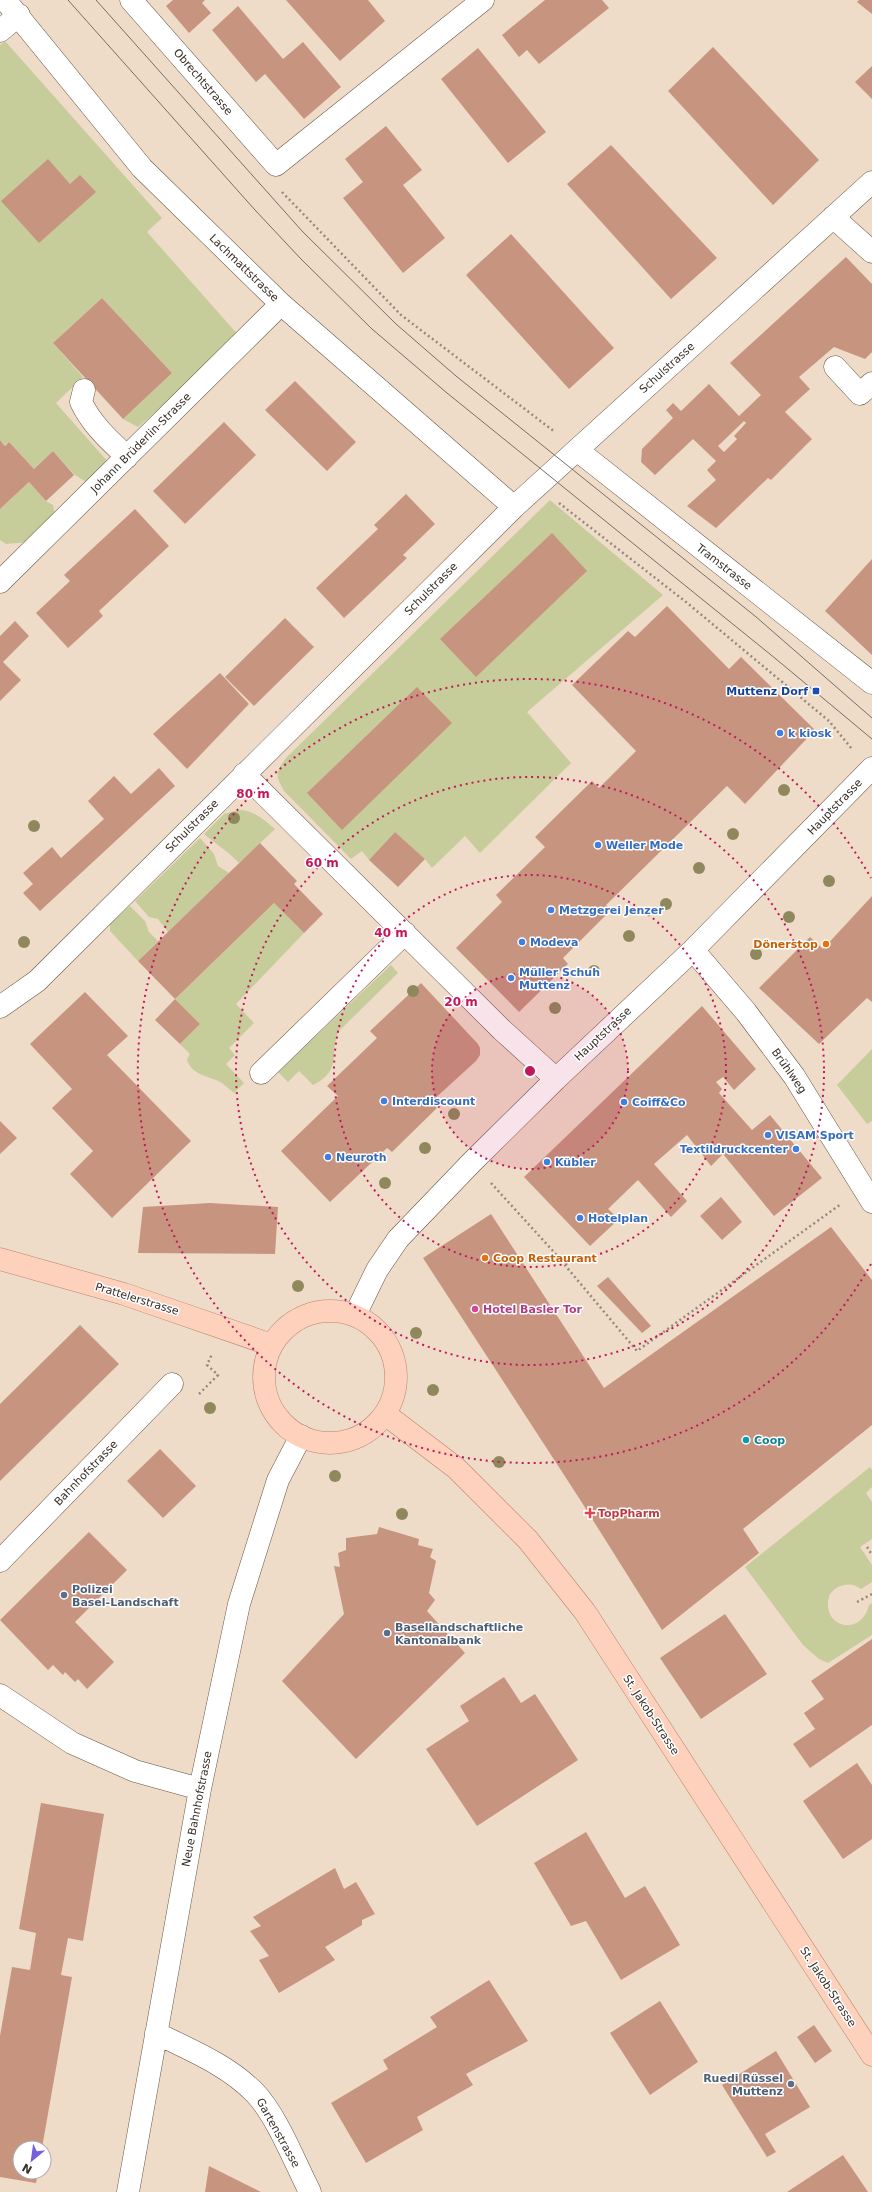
<svg xmlns="http://www.w3.org/2000/svg" width="872" height="2192" viewBox="0 0 872 2192" font-family="'DejaVu Sans',sans-serif">
<style>
.grass{fill:#c7cc9b}
.building{fill:#c79480;fill-rule:evenodd}
.lines{fill:none;stroke-linecap:round;stroke-linejoin:round}
.minor-casing{stroke:#655544;stroke-width:23}
.major-casing{stroke:#b8846c;stroke-width:23}
.path{stroke:#96897b;stroke-width:2.5;stroke-dasharray:2 3;stroke-linecap:butt}
.minor{stroke:#fff;stroke-width:22}
.major{stroke:#fed1bd;stroke-width:22}
.tram{stroke:#796d62;stroke-width:1}
.tree{fill:#8f885d}
.ring{fill:none;stroke:#c2185b;stroke-width:2;stroke-dasharray:2 4}
.transit-dot{fill:#1a4fb4;stroke:#fff;stroke-width:1.5}
.shop-dot{fill:#3f7fe0;stroke:#fff;stroke-width:1.5}
.food-dot{fill:#e8710a;stroke:#fff;stroke-width:1.5}
.hotel-dot{fill:#d1479c;stroke:#fff;stroke-width:1.5}
.culture-dot{fill:#0f9aa8;stroke:#fff;stroke-width:1.5}
.health-dot{fill:#e0444e;stroke:#fff;stroke-width:1.5}
.service-dot{fill:#5c6f8a;stroke:#fff;stroke-width:1.5}
.labels{text-anchor:middle;dominant-baseline:central;stroke-width:3;stroke-linejoin:round;paint-order:stroke}
.street-label{font-size:11px;fill:#362e27;stroke:#fff}
.transit-label{font-size:11px;font-weight:bold;fill:#164399;stroke:#fff;text-anchor:end}
.shop-label{font-size:11px;font-weight:bold;fill:#366cbe;stroke:#fff;text-anchor:start}
.food-label{font-size:11px;font-weight:bold;fill:#c56008;stroke:#fff;text-anchor:end}
.hotel-label{font-size:11px;font-weight:bold;fill:#b23c85;stroke:#fff;text-anchor:start}
.culture-label{font-size:11px;font-weight:bold;fill:#0d838f;stroke:#fff;text-anchor:start}
.health-label{font-size:11px;font-weight:bold;fill:#be3a42;stroke:#fff;text-anchor:start}
.service-label{font-size:11px;font-weight:bold;fill:#4e5e75;stroke:#fff;text-anchor:start}
.centre{fill:#c2185b;stroke:#fff;stroke-width:2}
.ring-label{font-size:12px;text-anchor:middle;font-weight:bold;fill:#c2185b;stroke:#fff;stroke-width:3;stroke-linejoin:round;paint-order:stroke}
</style>
<rect width="100%" height="100%" fill="#efdcc8"/>
<path class="grass" d="M 5,41 L 162,218 L 147,232 L 240,337 L 138,427 L 123,419 L 172,373 L 102,298 L 53,343 L 83,377 L 56,403 L 109,463 L 87,483 L 74,474 L 53,451 L 34,469 L 9,442 L 5,445 L 0,440 L 0,45 Z
M 29,482 L 46,501 L 53,505 L 55,515 L 30,542 L 6,544 L 0,540 L 0,509 Z
M 550,500 L 663,595 L 527,712 L 571,763 L 480,853 L 465,836 L 432,868 L 425,859 L 395,832 L 369,860 L 362,851 L 351,859 L 284,791 C 275,775 275,772 287,757 Z
M 239,810 C 254,810 264,820 275,829 L 239,863 C 229,852 216,844 204,834 L 224,814 Z
M 200,838 L 214,854 L 218,866 L 229,873 L 168,932 L 158,919 L 149,917 L 135,901 Z
M 274,903 L 304,933 L 236,1004 L 254,1023 L 229,1048 L 235,1055 L 226,1064 L 244,1083 L 234,1093 C 230,1090 226,1086 222,1083 C 210,1076 190,1075 187,1059 L 190,1054 L 180,1044 L 200,1024 L 175,999 Z
M 130,906 L 145,921 L 149,932 L 158,941 L 138,961 L 110,931 L 110,924 Z
M 391,965 L 398,973 L 339,1031 C 328,1052 344,1070 313,1085 L 299,1071 L 288,1082 L 278,1072 Z
M 872,1049 L 872,1121 L 867,1124 L 837,1085 Z
M 870,1467 L 872,1470 L 872,1487 L 866,1493 L 872,1502 L 872,1539 L 860,1547 L 872,1565 L 872,1582 L 861,1589 C 850,1581 838,1584 830,1594 C 818,1626 861,1639 869,1605 L 872,1603 L 872,1635 L 828,1663 L 819,1659 L 803,1645 L 745,1567 Z"/>
<path class="building" d="M 173,0 L 205,0 L 202,3 L 211,13 L 189,33 L 166,6 Z
M 286,0 L 368,0 L 385,21 L 340,61 Z
M 545,0 L 602,0 L 609,8 L 539,64 L 527,50 L 519,57 L 502,35 Z
M 859,0 L 872,0 L 872,14 L 857,2 Z
M 238,6 L 283,59 L 303,42 L 341,87 L 304,119 L 265,74 L 256,82 L 212,30 Z
M 713,47 L 819,160 L 773,205 L 668,91 Z
M 478,48 L 546,132 L 508,163 L 441,79 Z
M 872,66 L 872,99 L 855,82 Z
M 386,126 L 422,170 L 403,185 L 445,238 L 403,273 L 343,198 L 363,182 L 345,159 Z
M 611,145 L 717,258 L 671,299 L 567,184 Z
M 48,159 L 70,184 L 80,175 L 96,192 L 39,243 L 1,201 Z
M 511,234 L 614,348 L 569,389 L 466,275 Z
M 846,257 L 872,284 L 872,352 L 865,359 L 834,347 L 799,377 L 810,389 L 785,412 L 812,439 L 771,480 L 768,478 L 716,528 L 687,506 L 716,480 L 707,470 L 716,461 L 693,439 L 655,475 L 641,462 L 642,449 L 673,418 L 666,410 L 673,403 L 681,411 L 709,384 L 739,416 L 761,395 L 730,363 ZM 744,421 L 746,423 L 734,436 L 737,439 L 724,452 L 718,446 Z
M 102,298 L 172,373 L 123,419 L 53,343 Z
M 295,381 L 356,442 L 327,471 L 265,410 Z
M 224,422 L 256,455 L 185,524 L 153,491 Z
M 0,440 L 5,446 L 9,442 L 34,469 L 53,451 L 74,475 L 46,501 L 29,482 L 0,509 Z
M 406,494 L 435,524 L 403,555 L 407,558 L 344,618 L 316,588 L 378,529 L 374,525 Z
M 135,509 L 169,546 L 99,611 L 103,616 L 68,648 L 36,613 L 70,581 L 64,575 Z
M 552,533 L 587,571 L 476,677 L 440,639 Z
M 872,559 L 872,655 L 825,611 Z
M 667,606 L 729,669 L 741,657 L 815,730 L 745,804 L 727,786 L 606,905 L 611,910 L 563,958 L 568,964 L 519,1012 L 456,948 L 502,902 L 496,895 L 545,847 L 535,837 L 592,781 L 599,788 L 636,751 L 572,685 L 628,631 L 635,637 Z
M 285,618 L 314,647 L 254,706 L 225,677 Z
M 15,621 L 29,636 L 3,662 L 21,680 L 0,701 L 0,636 Z
M 220,673 L 249,704 L 187,769 L 153,734 Z
M 417,687 L 452,723 L 342,830 L 307,793 Z
M 159,768 L 175,786 L 40,911 L 23,893 L 33,884 L 23,873 L 52,847 L 61,858 L 104,819 L 88,801 L 114,776 L 131,794 Z
M 395,832 L 425,859 L 398,887 L 369,860 Z
M 260,843 L 297,881 L 294,884 L 323,914 L 304,933 L 274,903 L 175,999 L 138,961 Z
M 872,896 L 872,1002 L 867,998 L 819,1044 L 759,988 L 810,937 L 823,949 Z
M 421,983 L 478,1044 L 480,1048 L 480,1055 L 476,1061 L 431,1102 L 437,1108 L 392,1152 L 387,1148 L 330,1202 L 281,1151 L 338,1096 L 327,1086 L 377,1038 L 370,1031 Z
M 85,992 L 128,1036 L 107,1055 L 191,1141 L 112,1218 L 70,1174 L 93,1151 L 52,1108 L 72,1089 L 30,1044 Z
M 175,999 L 200,1024 L 180,1044 L 155,1020 Z
M 702,1006 L 756,1069 L 734,1090 L 723,1077 L 716,1082 L 722,1089 L 719,1093 L 752,1130 L 770,1115 L 822,1178 L 774,1216 L 723,1154 L 711,1166 L 687,1135 L 654,1164 L 687,1201 L 671,1217 L 638,1180 L 608,1209 L 619,1219 L 590,1246 L 524,1177 Z
M 0,1121 L 17,1138 L 0,1154 Z
M 721,1197 L 742,1222 L 722,1240 L 700,1216 Z
M 210,1203 L 278,1207 L 275,1254 L 138,1253 L 143,1207 Z
M 491,1214 L 604,1388 L 831,1227 L 872,1280 L 872,1425 L 743,1529 L 759,1553 L 662,1630 L 579,1498 L 423,1258 Z
M 608,1277 L 651,1326 L 642,1333 L 597,1286 Z
M 80,1325 L 119,1364 L 0,1481 L 0,1404 Z
M 160,1449 L 196,1486 L 163,1518 L 127,1481 Z
M 379,1527 L 419,1539 L 418,1545 L 433,1549 L 430,1557 L 436,1561 L 429,1593 L 435,1600 L 427,1611 L 465,1653 L 356,1759 L 282,1681 L 344,1614 L 334,1566 L 340,1567 L 338,1553 L 346,1550 L 346,1538 L 377,1534 Z
M 89,1532 L 127,1570 L 75,1622 L 114,1662 L 87,1689 L 78,1679 L 75,1682 L 65,1672 L 63,1675 L 53,1665 L 48,1670 L 0,1620 Z
M 725,1614 L 767,1674 L 701,1719 L 660,1658 Z
M 872,1639 L 872,1725 L 810,1768 L 793,1744 L 815,1729 L 804,1713 L 824,1699 L 811,1681 Z
M 504,1677 L 521,1703 L 535,1694 L 578,1760 L 477,1826 L 426,1749 L 469,1721 L 460,1706 Z
M 857,1763 L 872,1785 L 872,1839 L 843,1859 L 803,1801 Z
M 41,1803 L 104,1814 L 83,1941 L 68,1938 L 61,1975 L 72,1977 L 42,2148 L 20,2148 L 20,2172 L 38,2172 L 36,2183 L 0,2177 L 0,2036 L 12,1967 L 30,1970 L 36,1933 L 19,1929 Z
M 586,1832 L 625,1898 L 645,1886 L 680,1945 L 621,1980 L 586,1921 L 571,1926 L 534,1863 Z
M 335,1868 L 344,1889 L 356,1882 L 375,1914 L 362,1920 L 362,1925 L 325,1947 L 335,1960 L 279,1993 L 259,1960 L 269,1956 L 250,1931 L 261,1926 L 253,1917 Z
M 489,1980 L 528,2041 L 466,2074 L 473,2085 L 417,2117 L 423,2130 L 366,2163 L 331,2103 L 388,2069 L 383,2060 L 437,2027 L 430,2017 Z
M 660,2001 L 698,2062 L 650,2095 L 610,2033 Z
M 814,2025 L 832,2051 L 815,2063 L 797,2037 Z
M 776,2051 L 810,2107 L 765,2134 L 776,2152 L 767,2157 L 722,2085 Z
M 843,2155 L 868,2192 L 787,2192 Z
M 209,2166 L 261,2192 L 205,2192 Z"/>
<g class="lines">
<g class="minor-casing">
<path id="minor" d="M 5,0 L 142,168 L 281,304 L 514,507
M 131,0 L 276,165 L 483,0
M 0,31 L 19,15
M 833,217 L 872,252
M 835,367 L 860,394 L 872,383
M 84,390 L 81,402 C 92,425 109,440 127,457
M 577,450 L 872,683
M 0,582 L 281,304
M 244,774 L 502,1030 L 556,1079
M 693,950 L 746,1012 L 794,1076 L 872,1202
M 0,1007 L 37,981 L 514,507 L 872,182
M 261,1073 L 405,933
M 355,1315 L 377,1270 L 398,1239 L 472,1162 L 556,1079 L 693,950 L 872,768
M 0,1561 L 172,1384
M 0,1695 L 72,1743 L 135,1771 L 200,1789
M 156,2033 C 190,2050 228,2065 255,2093 C 277,2116 295,2163 310,2192
M 128,2192 L 200,1789 L 239,1604 L 278,1480 L 301,1436"/>
</g>
<g class="major-casing">
<path id="major" d="M 0,1259 L 124,1294 L 272,1345
M264 1377a66 66 0 1 1 132 0a66 66 0 1 1-132 0Z
M 385,1414 L 456,1468 L 528,1540 L 585,1612 L 872,2055"/>
</g>
<path class="path" d="M 282,192 L 401,315 L 555,432
M 559,503 L 686,602 L 829,721 L 852,749
M 491,1183 L 553,1251 L 637,1351 L 841,1204
M 199,1394 L 218,1375 L 207,1365 L 212,1354
M 867,1547 L 872,1555
M 857,1602 L 872,1594"/>
<use href="#minor" class="minor"/>
<use href="#major" class="major"/>
<path class="tram" d="M 68,0 L 255,210 L 301,259 L 372,329 L 447,393 L 776,659 L 872,739
M 96,0 L 302,231 L 396,324 L 456,376 L 755,616 L 872,718"/>
</g>
<g class="tree">
<circle cx="784" cy="790" r="6"/>
<circle cx="234" cy="818" r="6"/>
<circle cx="34" cy="826" r="6"/>
<circle cx="733" cy="834" r="6"/>
<circle cx="699" cy="868" r="6"/>
<circle cx="829" cy="881" r="6"/>
<circle cx="666" cy="904" r="6"/>
<circle cx="789" cy="917" r="6"/>
<circle cx="629" cy="936" r="6"/>
<circle cx="24" cy="942" r="6"/>
<circle cx="756" cy="954" r="6"/>
<circle cx="594" cy="971" r="6"/>
<circle cx="413" cy="991" r="6"/>
<circle cx="555" cy="1008" r="6"/>
<circle cx="454" cy="1114" r="6"/>
<circle cx="425" cy="1148" r="6"/>
<circle cx="385" cy="1183" r="6"/>
<circle cx="298" cy="1286" r="6"/>
<circle cx="416" cy="1333" r="6"/>
<circle cx="433" cy="1390" r="6"/>
<circle cx="210" cy="1408" r="6"/>
<circle cx="499" cy="1462" r="6"/>
<circle cx="335" cy="1476" r="6"/>
<circle cx="402" cy="1514" r="6"/>
</g>
<circle cx="530" cy="1071" r="98" fill="#c2185b" fill-opacity=".12"/>
<g class="ring">
<circle cx="530" cy="1071" r="98"/>
<circle cx="530" cy="1071" r="196"/>
<circle cx="530" cy="1071" r="294"/>
<path d="M871 1264A392 392 0 1 1 871 878"/>
</g>
<rect class="transit-dot" x="812" y="687" width="8" height="8" rx="2"/>
<g class="shop-dot">
<circle cx="780" cy="733" r="4"/>
<circle cx="598" cy="845" r="4"/>
<circle cx="551" cy="910" r="4"/>
<circle cx="522" cy="942" r="4"/>
<circle cx="511" cy="978" r="4"/>
<circle cx="384" cy="1101" r="4"/>
<circle cx="624" cy="1102" r="4"/>
<circle cx="768" cy="1135" r="4"/>
<circle cx="796" cy="1149" r="4"/>
<circle cx="328" cy="1157" r="4"/>
<circle cx="547" cy="1162" r="4"/>
<circle cx="580" cy="1218" r="4"/>
</g>
<g class="food-dot">
<circle cx="826" cy="944" r="4"/>
<circle cx="485" cy="1258" r="4"/>
</g>
<circle class="hotel-dot" cx="475" cy="1309" r="4"/>
<circle class="culture-dot" cx="746" cy="1440" r="4"/>
<path class="health-dot" d="M588 1507h4v4h4v4h-4v4h-4v-4h-4v-4h4z"/>
<g class="service-dot">
<circle cx="64" cy="1595" r="4"/>
<circle cx="387" cy="1633" r="4"/>
<circle cx="791" cy="2084" r="4"/>
</g>
<g class="labels">
<g class="street-label">
<text transform="translate(203 82) rotate(49)">Obrechtstrasse</text>
<text transform="translate(244 268) rotate(44)">Lachmattstrasse</text>
<text transform="translate(667 368) rotate(-42)">Schulstrasse</text>
<text transform="translate(141 443) rotate(-45)">Johann Brüderlin-Strasse</text>
<text transform="translate(724 567) rotate(38)">Tramstrasse</text>
<text transform="translate(431 589) rotate(-45)">Schulstrasse</text>
<text transform="translate(835 807) rotate(-46)">Hauptstrasse</text>
<text transform="translate(192 826) rotate(-45)">Schulstrasse</text>
<text transform="translate(603 1034) rotate(-43)">Hauptstrasse</text>
<text transform="translate(789 1071) rotate(55)">Brühlweg</text>
<text transform="translate(137 1299) rotate(17)">Prattelerstrasse</text>
<text transform="translate(86 1473) rotate(-46)">Bahnhofstrasse</text>
<text transform="translate(651 1715) rotate(57)">St. Jakob-Strasse</text>
<text transform="translate(197 1809) rotate(-79)">Neue Bahnhofstrasse</text>
<text transform="translate(828 1987) rotate(57)">St. Jakob-Strasse</text>
<text transform="translate(278 2133) rotate(61)">Gartenstrasse</text>
</g>
<g class="transit-label">
<text x="808" y="691">Muttenz Dorf</text>
</g>
<g class="shop-label">
<text x="788" y="733">k kiosk</text>
<text x="606" y="845">Weller Mode</text>
<text x="559" y="910">Metzgerei Jenzer</text>
<text x="530" y="942">Modeva</text>
<text x="519" y="972">Müller Schuh<tspan x="519" dy="13">Muttenz</tspan></text>
<text x="392" y="1101">Interdiscount</text>
<text x="632" y="1102">Coiff&amp;Co</text>
<text x="776" y="1135">VISAM Sport</text>
<text x="788" y="1149" text-anchor="end">Textildruckcenter</text>
<text x="336" y="1157">Neuroth</text>
<text x="555" y="1162">Kübler</text>
<text x="588" y="1218">Hotelplan</text>
</g>
<g class="food-label">
<text x="818" y="944">Dönerstop</text>
<text x="493" y="1258" text-anchor="start">Coop Restaurant</text>
</g>
<g class="hotel-label">
<text x="483" y="1309">Hotel Basler Tor</text>
</g>
<g class="culture-label">
<text x="754" y="1440">Coop</text>
</g>
<g class="health-label">
<text x="598" y="1513">TopPharm</text>
</g>
<g class="service-label">
<text x="72" y="1589">Polizei<tspan x="72" dy="13">Basel-Landschaft</tspan></text>
<text x="395" y="1627">Basellandschaftliche<tspan x="395" dy="13">Kantonalbank</tspan></text>
<text x="783" y="2078" text-anchor="end">Ruedi Rüssel<tspan x="783" dy="13">Muttenz</tspan></text>
</g>
</g>
<circle cx="530" cy="1071" r="6" class="centre"/>
<g class="ring-label">
<text x="253" y="798">80 m</text>
<text x="322" y="867">60 m</text>
<text x="391" y="937">40 m</text>
<text x="461" y="1006">20 m</text>
</g>
<g transform="translate(32 2160) rotate(209)"><circle r="19" fill="#ffffff" stroke="#afaba9"/>
<path d="M0-3L7 15L0 10L-7 15Z" fill="#7561dc"/>
<text y="-6" font-size="11" font-weight="bold" text-anchor="middle" fill="#362e27">N</text>
</g>
</svg>
